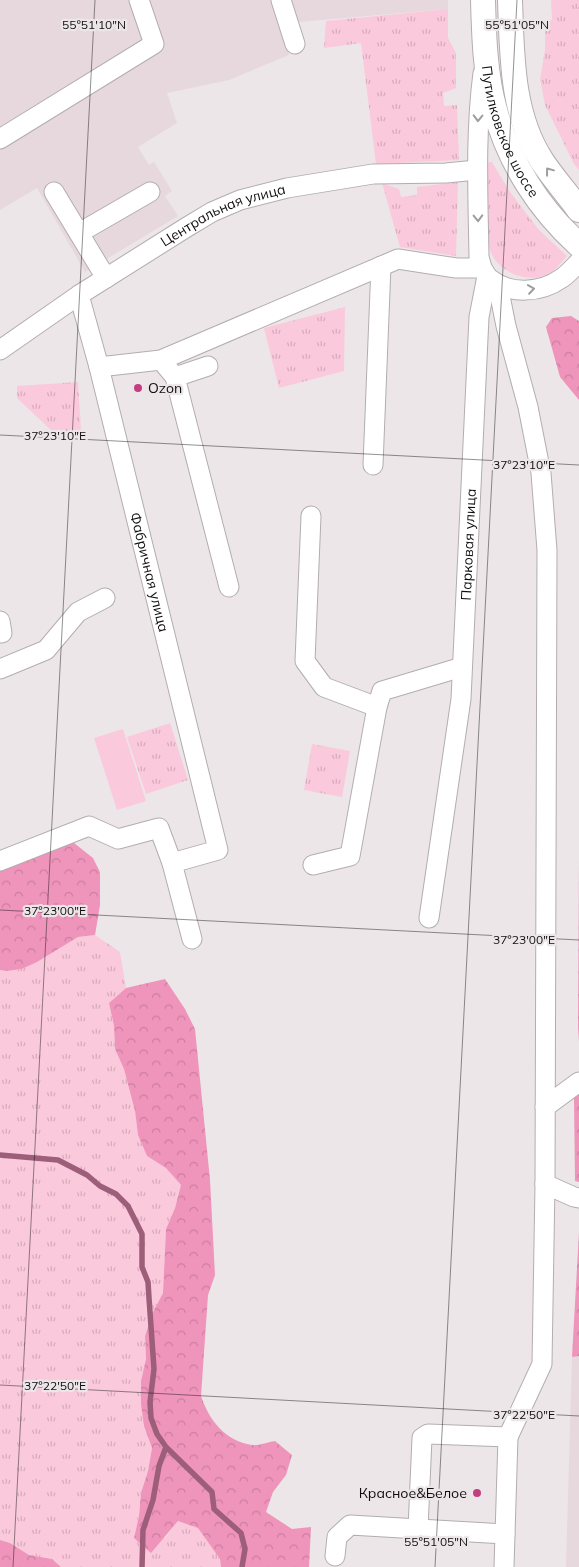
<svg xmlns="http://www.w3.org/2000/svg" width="579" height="1567" viewBox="0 0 579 1567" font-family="Mulish,sans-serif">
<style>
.built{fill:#e7d8de}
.grass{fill:url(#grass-tufts)}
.forest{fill:url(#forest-crowns)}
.pitch{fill:#fbc9dc}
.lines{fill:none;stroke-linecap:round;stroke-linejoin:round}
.stream{stroke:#9c5e79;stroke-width:5.5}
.minor-casing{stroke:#b3adaf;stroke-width:21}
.major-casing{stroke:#b3adaf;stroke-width:26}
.minor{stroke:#fff;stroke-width:19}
.major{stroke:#fff;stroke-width:24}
.oneway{stroke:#9f9e9f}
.ticks{fill:none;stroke:#0f0d0e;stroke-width:1;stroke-opacity:0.45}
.poi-dot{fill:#c33e81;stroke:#ece6e8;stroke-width:2}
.labels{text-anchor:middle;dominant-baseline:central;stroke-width:4.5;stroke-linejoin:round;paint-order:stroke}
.street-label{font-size:14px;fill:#0f0d0e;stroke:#ece6e8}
.poi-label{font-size:14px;fill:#0f0d0e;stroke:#ece6e8;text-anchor:start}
.ticks-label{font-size:12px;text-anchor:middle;fill:#0f0d0e;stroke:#ece6e8;stroke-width:4.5;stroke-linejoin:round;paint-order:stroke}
</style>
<defs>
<pattern id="grass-tufts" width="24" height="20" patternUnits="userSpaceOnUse" patternTransform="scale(1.25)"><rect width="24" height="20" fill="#fbc9dc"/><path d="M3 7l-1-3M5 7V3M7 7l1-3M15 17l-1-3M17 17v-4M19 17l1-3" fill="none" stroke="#d6abbc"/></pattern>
<pattern id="forest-crowns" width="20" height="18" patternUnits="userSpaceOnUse" patternTransform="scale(1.25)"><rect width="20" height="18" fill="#ef94bb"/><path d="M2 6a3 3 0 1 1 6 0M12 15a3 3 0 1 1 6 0" fill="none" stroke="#cc7ea0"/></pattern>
</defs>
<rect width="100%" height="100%" fill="#ece6e8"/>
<path class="built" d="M 0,0 L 271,0 L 289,55 L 229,80 L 167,93 L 177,123 L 138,147 L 149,165 L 154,162 L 172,191 L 165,196 L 178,216 L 85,272 L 37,188 L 0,210 Z
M 290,0 L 448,0 L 448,9 L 298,22 Z
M 579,1356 L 579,1567 L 566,1567 L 572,1357 Z"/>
<path class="grass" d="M 551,0 L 579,0 L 579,170 L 574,164 L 545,105 L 540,79 L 545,50 L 545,21 L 552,20 Z
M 448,9 L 448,38 L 456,53 L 456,88 L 443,93 L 444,106 L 457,105 L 459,160 L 376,164 L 361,43 L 324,48 L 326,21 Z
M 489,162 L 492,162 L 510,192 L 539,230 L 567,256 C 562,261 556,270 550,273 C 533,283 508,276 496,261 C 491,255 489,247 487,239 L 487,164 Z
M 458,182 L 456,256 L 400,247 L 382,183 L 399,189 L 401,197 L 417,195 L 417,187 Z
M 345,307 L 344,371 L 279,388 L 264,328 Z
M 78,382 L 81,431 L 53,432 L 17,398 L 17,386 Z
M 170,723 L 188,780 L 146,794 L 127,737 Z
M 312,744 L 350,751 L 342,797 L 304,790 Z
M 95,935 L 120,952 L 126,988 L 109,1003 L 114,1026 L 115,1049 L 124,1069 L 135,1111 L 138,1135 L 147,1156 L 166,1168 L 181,1185 L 175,1208 L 166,1229 L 163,1293 L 152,1314 L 145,1336 L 146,1359 L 141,1381 L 144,1426 L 152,1448 L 148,1471 L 141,1493 L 139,1516 L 134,1538 L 165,1538 L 178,1521 L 198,1527 L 220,1559 L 221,1567 L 61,1567 L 52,1559 L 29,1555 L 10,1543 L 0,1540 L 0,970 L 7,971 L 22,969 L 37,962 L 78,937 Z"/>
<path class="forest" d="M 571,316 L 579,321 L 579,400 L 560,377 L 546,327 L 552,318 Z
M 58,843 L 74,843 L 93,858 L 100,872 L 100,905 L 95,935 L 78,937 L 37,962 L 22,969 L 7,971 L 0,970 L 0,869 Z
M 579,860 L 579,1041 L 578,1028 Z
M 165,979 L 185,1009 L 195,1029 L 210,1180 L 215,1275 L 208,1295 L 201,1396 C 209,1420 225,1441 252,1445 C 258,1446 268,1442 275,1441 L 292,1455 L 286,1475 L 273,1492 L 266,1512 L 292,1529 L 311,1527 L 309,1567 L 221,1567 L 220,1559 L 198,1528 L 178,1521 L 151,1553 L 134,1538 L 139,1516 L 141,1493 L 148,1471 L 152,1448 L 144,1426 L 141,1404 L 141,1381 L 146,1359 L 145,1336 L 152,1314 L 163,1293 L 166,1229 L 175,1208 L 181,1185 L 166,1168 L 147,1156 L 138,1135 L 135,1111 L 124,1069 L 115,1049 L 114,1026 L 109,1003 L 126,988 Z
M 579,1094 L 579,1182 L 575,1181 L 574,1098 Z
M 579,1232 L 579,1356 L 572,1357 Z
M 0,1540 L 10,1543 L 29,1555 L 52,1559 L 61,1567 L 0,1567 Z"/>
<path class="pitch" d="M 123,729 L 146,801 L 117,810 L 94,738 Z"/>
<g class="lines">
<path class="stream" d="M 0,1155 L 58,1160 L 87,1175 L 100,1186 L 116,1194 L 128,1206 L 142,1234 L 142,1267 L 148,1282 L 149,1298 L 154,1369 L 150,1402 L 151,1418 L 157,1434 L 166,1447 L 159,1466 L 153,1500 L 143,1530 L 142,1567
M 166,1447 L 212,1492 L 214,1509 L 241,1533 L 245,1549 L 242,1567"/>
<g class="minor-casing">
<g id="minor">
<path d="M 281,0 L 295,44"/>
<path d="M 0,139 L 154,44 L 139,0"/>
<path d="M 54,192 L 106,278"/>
<path d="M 79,233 L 150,192"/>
<path d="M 490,279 C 510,295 541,293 562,278 C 568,274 574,267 579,262"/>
<path d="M 498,286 L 506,326 L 528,407 L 541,473 L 547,550 L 545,1184 L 542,1364 L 508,1437"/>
<path id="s1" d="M 79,295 L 99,367 L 218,850 L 172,863 L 192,939"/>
<path id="s2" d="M 0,350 L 79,295 L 187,227 L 212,212 L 240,200 L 287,188 L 373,174 L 446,173 L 477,170"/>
<path d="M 161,360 L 175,377 L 229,587"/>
<path d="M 99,367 L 161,360 L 398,259 L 456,268 L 482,268"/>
<path d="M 175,377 L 208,366"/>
<path d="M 373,465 L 381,266"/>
<path d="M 311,516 L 305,661 L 324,687 L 377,707"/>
<path d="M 0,621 L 2,633"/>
<path d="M 0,669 L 46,650 L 78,612 L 105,598"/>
<path d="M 0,861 L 89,826 L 118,839 L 159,828 L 172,863"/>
<path d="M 313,865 L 350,856 L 377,707 L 382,691 L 462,667"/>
<path id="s3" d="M 429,918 L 461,699 L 479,317 L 487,276 L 482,268 L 479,257 C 478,196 475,134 483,73"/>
<path d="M 545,1107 L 579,1082"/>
<path d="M 545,1184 L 574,1197 L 579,1198"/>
<path d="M 418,1529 L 422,1438 L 428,1434 L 508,1437 L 504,1567"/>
<path d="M 335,1556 L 337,1537 L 350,1525 L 505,1534"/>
</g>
</g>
<g class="major-casing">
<g id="major">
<path id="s4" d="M 483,0 C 484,36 485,75 495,110 C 509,162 539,209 579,245"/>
<path d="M 510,0 C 512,53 511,114 542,161 C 553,178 567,193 579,210"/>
</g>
</g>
<use href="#minor" class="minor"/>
<use href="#major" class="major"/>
</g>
<defs><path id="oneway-chevron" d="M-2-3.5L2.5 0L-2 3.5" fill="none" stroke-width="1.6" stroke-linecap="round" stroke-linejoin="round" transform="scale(1.25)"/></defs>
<g class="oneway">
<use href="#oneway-chevron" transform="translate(478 118) rotate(91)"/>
<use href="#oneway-chevron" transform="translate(549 171) rotate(-127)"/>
<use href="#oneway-chevron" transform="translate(478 218) rotate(89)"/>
<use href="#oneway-chevron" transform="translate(531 289) rotate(-8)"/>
</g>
<path class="ticks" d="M 0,435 L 579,465M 0,910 L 579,940M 0,1385 L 579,1416M 13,1567 L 95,0M 435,1567 L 517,0"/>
<g class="poi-dot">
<circle cx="138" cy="388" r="5"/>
<circle cx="477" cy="1493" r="5"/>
</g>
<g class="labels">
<g class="street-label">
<text stroke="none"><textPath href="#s4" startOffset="136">Путилковское шоссе</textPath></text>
<text stroke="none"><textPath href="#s2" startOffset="262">Центральная улица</textPath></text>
<text stroke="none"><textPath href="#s3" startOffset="376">Парковая улица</textPath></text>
<text stroke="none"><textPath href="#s1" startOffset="286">Фабричная улица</textPath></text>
</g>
<g class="poi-label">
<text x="148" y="388">Ozon</text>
<text x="467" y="1493" text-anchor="end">Красное&amp;Белое</text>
</g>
</g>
<g class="ticks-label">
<text x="94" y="29">55°51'10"N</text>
<text x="517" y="29">55°51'05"N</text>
<text x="55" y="440">37°23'10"E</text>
<text x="524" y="469">37°23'10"E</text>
<text x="55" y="915">37°23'00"E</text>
<text x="524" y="944">37°23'00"E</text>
<text x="55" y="1390">37°22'50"E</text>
<text x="524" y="1419">37°22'50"E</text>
<text x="436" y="1546">55°51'05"N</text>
</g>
</svg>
